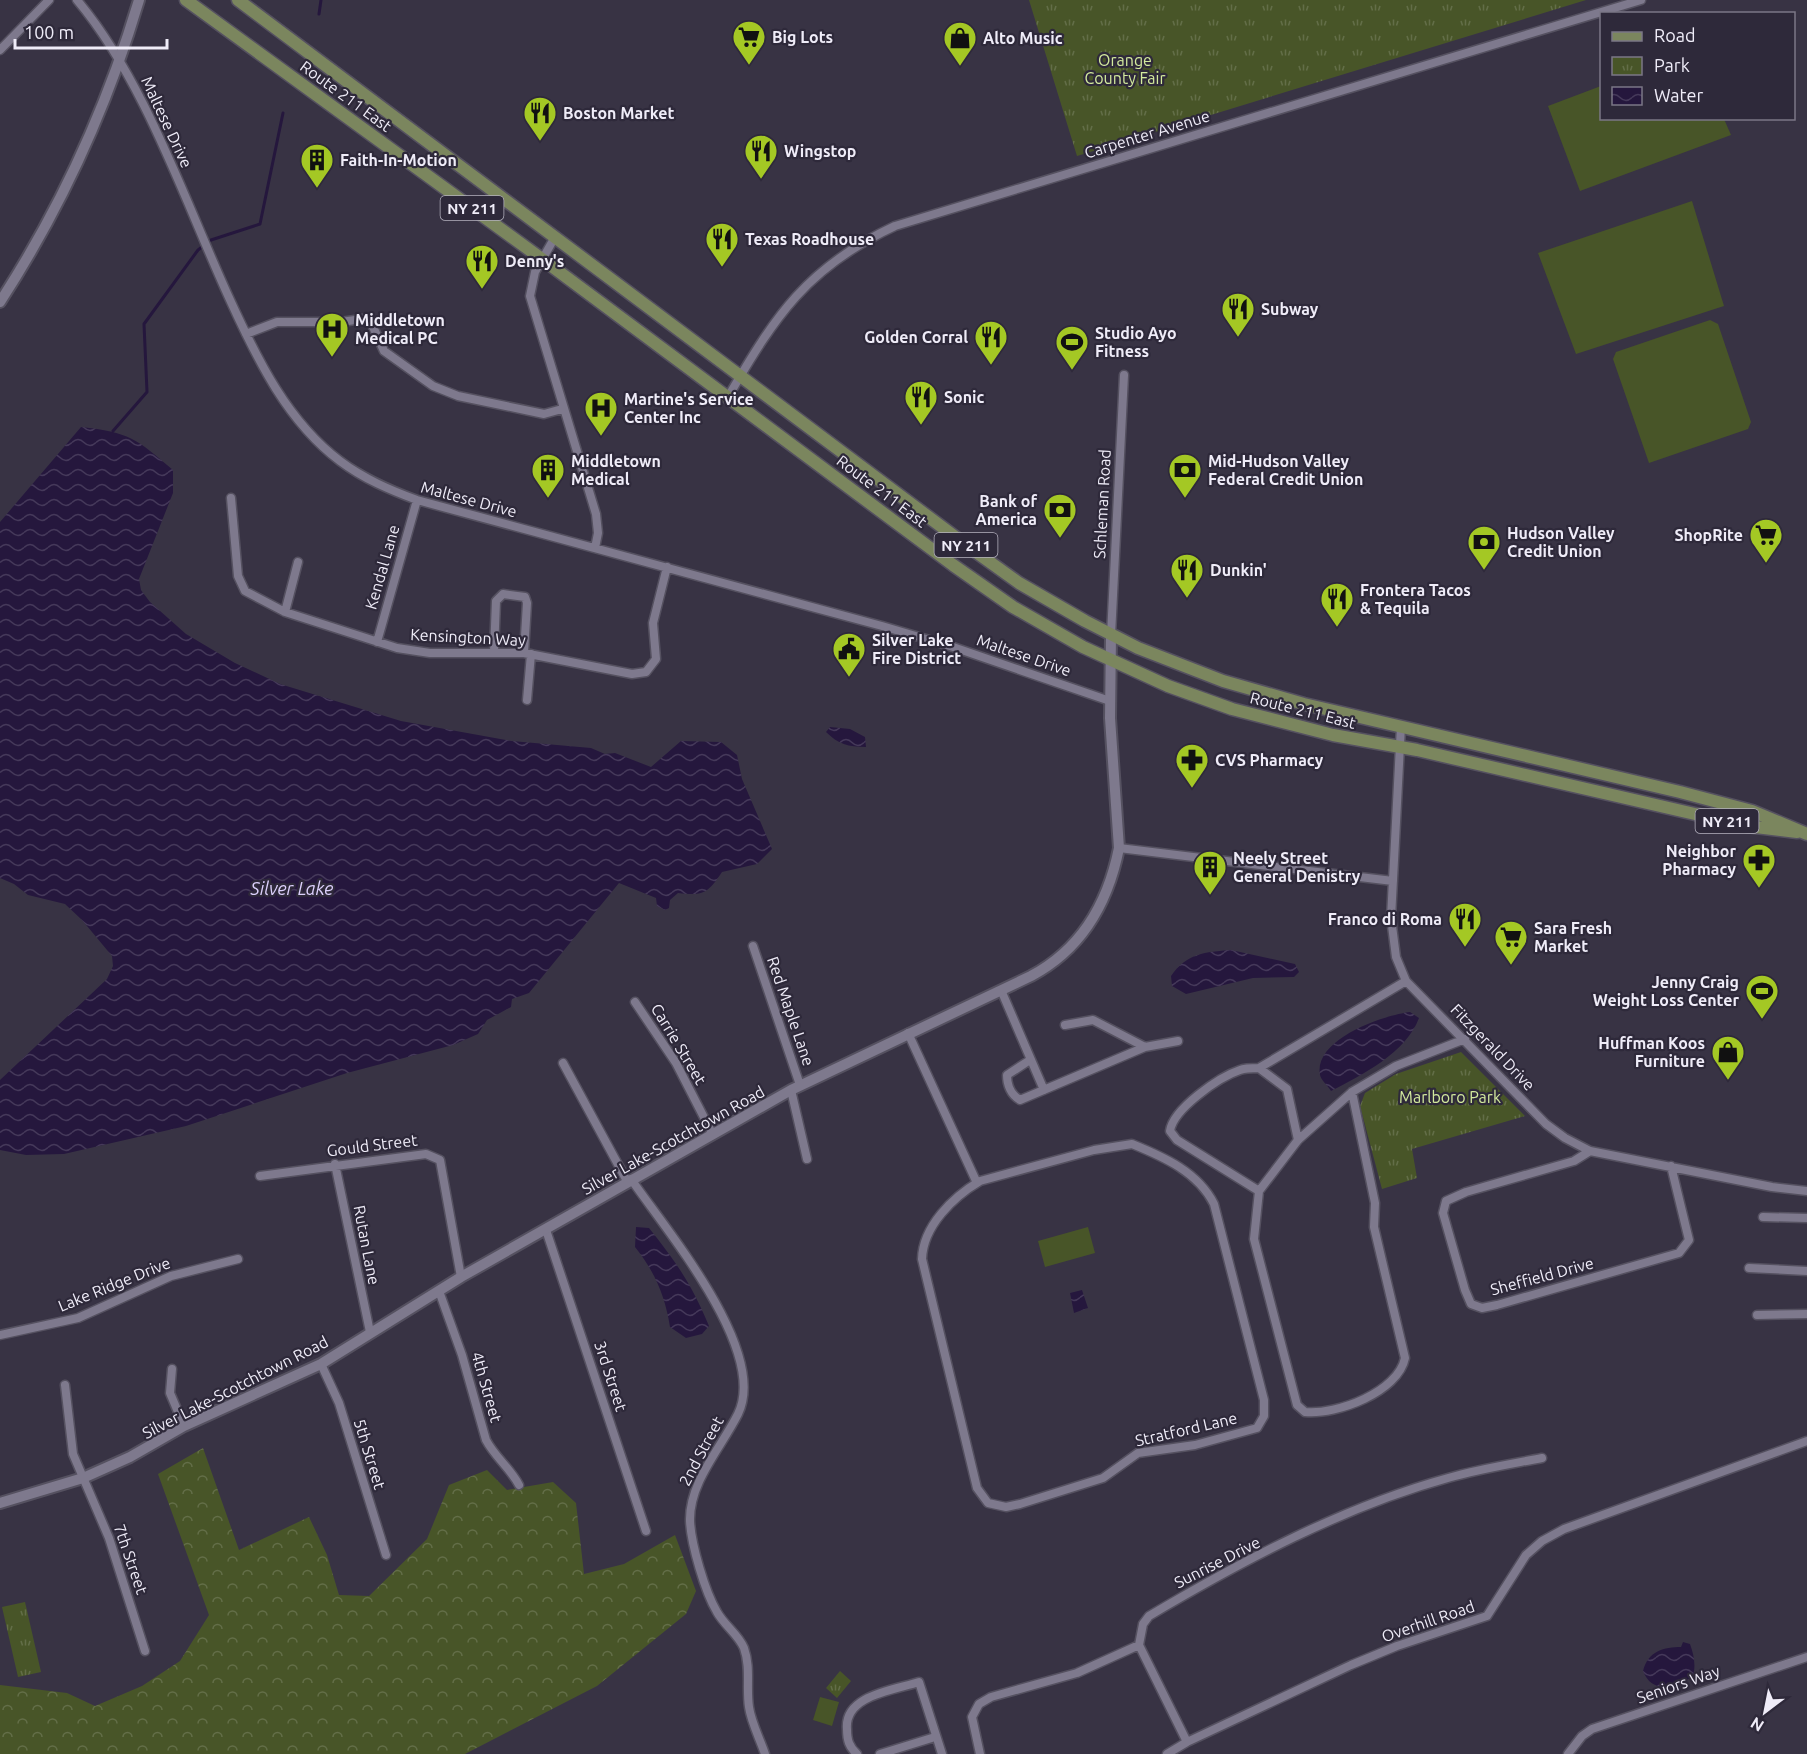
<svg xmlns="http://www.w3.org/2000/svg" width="1807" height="1754" viewBox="0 0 1807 1754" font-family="Ubuntu,sans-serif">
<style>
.grass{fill:#485528}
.forest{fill:url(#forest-crowns)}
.park{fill:url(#park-tufts)}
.water{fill:url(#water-waves)}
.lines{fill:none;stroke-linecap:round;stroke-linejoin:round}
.stream{stroke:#25173d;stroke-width:3}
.minor-casing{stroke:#555160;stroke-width:11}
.tertiary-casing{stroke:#555160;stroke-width:14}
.primary-casing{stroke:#555160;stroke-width:15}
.minor{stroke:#7e798d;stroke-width:8}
.tertiary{stroke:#7e798d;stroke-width:10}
.primary{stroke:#7b865e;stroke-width:12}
.labels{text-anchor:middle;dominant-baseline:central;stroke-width:4.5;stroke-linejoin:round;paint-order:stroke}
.shield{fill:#2e293a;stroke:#b5b2bf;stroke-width:1.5}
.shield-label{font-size:15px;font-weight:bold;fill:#efecf8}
.poi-label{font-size:16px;font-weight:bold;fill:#efecf8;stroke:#2e293a;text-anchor:start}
.park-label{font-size:16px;fill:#d3ea9d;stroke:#2e293a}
.street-label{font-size:16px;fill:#efecf8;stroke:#2e293a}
.water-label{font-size:18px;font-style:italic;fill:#dcd0fc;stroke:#2e293a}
</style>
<defs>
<pattern id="forest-crowns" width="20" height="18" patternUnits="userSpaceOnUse" patternTransform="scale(1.5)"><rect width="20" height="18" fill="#485528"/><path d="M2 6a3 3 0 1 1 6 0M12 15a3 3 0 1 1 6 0" fill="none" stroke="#636e48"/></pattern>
<pattern id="park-tufts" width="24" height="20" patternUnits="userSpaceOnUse" patternTransform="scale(1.5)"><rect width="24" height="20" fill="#485528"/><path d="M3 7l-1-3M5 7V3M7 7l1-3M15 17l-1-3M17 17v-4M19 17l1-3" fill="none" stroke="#636e48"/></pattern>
<pattern id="water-waves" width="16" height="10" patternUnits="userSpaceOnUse" patternTransform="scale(1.5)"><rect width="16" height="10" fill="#25173d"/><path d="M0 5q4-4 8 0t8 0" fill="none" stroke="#45395a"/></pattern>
</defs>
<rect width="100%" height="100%" fill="#383344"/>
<path class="grass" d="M 1601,86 L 1602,118 L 1724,119 L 1731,135 L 1580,191 L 1548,106 Z
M 1692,201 L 1724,306 L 1576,354 L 1538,253 Z
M 1710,320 L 1718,324 L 1751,422 L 1748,429 L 1649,463 L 1613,359 L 1616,352 Z
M 1088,1227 L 1095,1253 L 1045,1267 L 1038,1241 Z
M 820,1697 L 839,1702 L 832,1726 L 813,1720 Z"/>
<path class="forest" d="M 203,1448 L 239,1550 L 309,1517 L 327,1555 L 339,1595 L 369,1596 L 427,1539 L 449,1485 L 487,1470 L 507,1490 L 553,1482 L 576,1503 L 584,1574 L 624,1564 L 675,1535 L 696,1591 L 686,1614 L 597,1686 L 465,1754 L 0,1754 L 0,1685 L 67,1693 L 95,1706 L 142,1686 L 180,1661 L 209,1615 L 158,1474 Z"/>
<path class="park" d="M 1029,0 L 1586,0 L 1077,156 Z
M 1461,1052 L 1525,1116 L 1412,1149 L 1417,1178 L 1382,1189 L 1360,1106 L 1365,1093 L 1396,1074 Z
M 25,1602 L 41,1672 L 18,1677 L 2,1607 Z
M 840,1671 L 851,1681 L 837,1698 L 826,1688 Z"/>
<path class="water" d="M 81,427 C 129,432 137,439 173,470 L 173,493 L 139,579 L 141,590 L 150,602 L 186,634 L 235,663 L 280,684 L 401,721 L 512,741 L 591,748 L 605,754 L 615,753 L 651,767 L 681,741 L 721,742 L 737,755 L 742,779 L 772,849 L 757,864 L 722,872 C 708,893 704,896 678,893 L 670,900 L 669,908 L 665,910 L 657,906 L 656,898 L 619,883 L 529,993 L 512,999 L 511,1007 L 487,1020 L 478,1034 L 453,1045 L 347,1073 L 186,1126 L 64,1154 L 26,1155 L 0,1150 L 0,1080 L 107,979 L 113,966 L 112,956 L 82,920 L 65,904 L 28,895 L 14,884 L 0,878 L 0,522 Z
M 830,727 L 850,729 L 865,737 L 866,747 C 848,747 838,744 826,732 Z
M 1231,950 L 1295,964 L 1299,972 L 1294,977 L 1253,978 L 1186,994 L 1172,986 L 1171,976 C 1187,953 1205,952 1231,950 Z
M 1410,1012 L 1419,1018 C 1406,1053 1362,1075 1331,1091 C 1328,1086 1321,1080 1320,1075 C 1313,1039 1384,1015 1410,1012 Z
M 636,1227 L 649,1228 C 677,1263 692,1285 709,1326 L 702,1334 L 686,1338 L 670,1327 C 665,1296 655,1272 635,1247 Z
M 1082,1290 L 1088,1308 L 1074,1313 L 1070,1293 Z
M 1683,1642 L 1690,1644 C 1694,1655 1696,1665 1693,1677 C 1674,1685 1653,1696 1643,1671 C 1648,1651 1664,1647 1681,1647 Z"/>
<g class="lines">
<path class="stream" d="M 319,14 L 321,0
M 113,431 L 147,392 L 144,324 L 198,250 L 211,240 L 260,224 L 283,113"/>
<g class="minor-casing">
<path id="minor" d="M 77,0 C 146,82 186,205 231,302 C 258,361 288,422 340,461 C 364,479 390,490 417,500 L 882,626 L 953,647 L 1110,701
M 0,50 L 49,0
M 555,237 L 535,272 L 530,296 L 596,514 L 598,533 L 595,548
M 246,334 L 277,322 L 341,322 L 369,318 L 384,351 L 433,386 L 458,396 L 544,414 L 562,409
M 728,397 C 775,316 807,267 895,226 L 1641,0
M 231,498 L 238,576 L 245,591 L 285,612 L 397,648 L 430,653 L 524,653 L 632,674 L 646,672 L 656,659 L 653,623 L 667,567
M 285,612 L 298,562
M 1111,635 L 1124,375
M 377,642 L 417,500
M 494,652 L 496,601 L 503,594 L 525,597 L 527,603 L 524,653
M 527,700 L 531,654
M 1401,726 L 1391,918 L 1396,957 L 1406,981 L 1546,1124 L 1565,1138 L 1590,1151 L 1772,1187 L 1807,1191
M 1119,848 L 1393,881
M 753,946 L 800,1085
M 1001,990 L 1044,1090
M 635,1002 L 676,1063 L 713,1135
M 1065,1025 L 1093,1020 L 1145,1047 L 1178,1041
M 908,1033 L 977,1183
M 1030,1060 L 1007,1075 C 1007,1085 1011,1095 1020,1100 L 1145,1047
M 563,1063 L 627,1181
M 1259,1068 L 1406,981
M 791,1090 L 807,1159
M 1352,1092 L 1375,1203 L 1374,1227 L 1405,1358 C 1398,1392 1337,1415 1305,1412 L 1297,1405 L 1254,1239 L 1259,1191 L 1298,1140 L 1352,1092 L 1396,1066 L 1465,1039
M 1132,1144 C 1164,1157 1198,1172 1214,1204 L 1264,1400 L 1264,1416 L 1257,1428 L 1195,1445 L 1138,1453 L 1103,1478 L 1020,1504 L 1006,1507 L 988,1503 L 977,1488 L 922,1259 C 923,1226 953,1197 980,1181 L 1094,1150 Z
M 1590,1151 L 1574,1161 L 1466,1192 L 1446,1201 L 1443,1213 L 1465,1290 L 1471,1304 L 1482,1308 L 1497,1305 L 1679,1253 L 1689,1240 L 1671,1166
M 335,1164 L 370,1332
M 260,1176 L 426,1154 L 440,1160 L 461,1277
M 631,1179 C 666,1230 769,1351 738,1414 C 721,1448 689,1482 690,1521 C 691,1544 705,1592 717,1612 C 724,1625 738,1634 744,1648 C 751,1668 746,1687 749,1707 C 751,1722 760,1739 765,1754
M 1259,1191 L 1177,1140 L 1170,1131 C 1173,1109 1219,1077 1240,1070 C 1245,1068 1253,1068 1259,1068 L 1287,1089 L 1298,1140
M 1763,1217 L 1807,1218
M 546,1230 L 646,1531
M 1749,1268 L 1807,1271
M 439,1291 L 462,1355 L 486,1440 C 495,1457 510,1468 519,1485
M 1757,1315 L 1807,1314
M 0,1335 L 78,1318 L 171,1276 L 238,1259
M 321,1364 L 339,1403 L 386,1555
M 172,1369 L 170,1393 L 184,1426
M 65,1385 L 73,1454 L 109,1538 L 145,1651
M 1139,1645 L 1143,1624 L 1149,1616 C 1242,1561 1343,1507 1448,1478 C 1479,1469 1511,1464 1542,1458
M 1139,1645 L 1187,1742
M 857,1754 C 849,1747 847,1740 847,1729 C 844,1695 895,1690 919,1682 L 942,1754
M 880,1754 L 935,1737
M 980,1754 L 972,1717 L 979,1704 L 991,1697 L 1077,1673 L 1139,1645
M 1167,1754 L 1187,1742 L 1351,1665 L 1397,1646 L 1487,1616 L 1526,1555 L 1542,1541 L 1564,1529 L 1807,1441
M 1568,1754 L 1582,1736 L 1592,1729 L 1807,1657"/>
</g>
<g class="tertiary-casing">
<path id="tertiary" d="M 0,302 C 61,208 107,107 139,0
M 0,1503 L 83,1478 L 130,1457 L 184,1426 L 321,1364 L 461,1277 L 791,1090 L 1031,976 C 1082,949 1108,903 1119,848 L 1110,718 L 1111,635"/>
</g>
<g class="primary-casing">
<path id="primary" d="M 186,0 L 542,259 L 953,565 L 1013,607 L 1083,647 L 1168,686 L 1232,709 L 1333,735 L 1417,750 L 1747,826 L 1797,832
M 238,0 L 962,542 L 1019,583 L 1085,621 L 1138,648 L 1223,681 L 1304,704 L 1680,792 L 1752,811 L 1807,834"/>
</g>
<use href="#minor" class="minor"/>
<use href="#tertiary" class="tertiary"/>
<use href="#primary" class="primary"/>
</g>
<defs>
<g id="supermarket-pin" transform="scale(1.725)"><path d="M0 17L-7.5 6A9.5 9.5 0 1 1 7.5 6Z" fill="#a4c824" stroke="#2e293a"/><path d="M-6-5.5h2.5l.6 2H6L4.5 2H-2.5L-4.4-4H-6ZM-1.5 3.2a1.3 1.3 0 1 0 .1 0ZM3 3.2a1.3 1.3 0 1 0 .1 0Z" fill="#111"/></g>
<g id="shop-pin" transform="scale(1.725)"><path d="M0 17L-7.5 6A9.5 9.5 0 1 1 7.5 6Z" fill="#a4c824" stroke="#2e293a"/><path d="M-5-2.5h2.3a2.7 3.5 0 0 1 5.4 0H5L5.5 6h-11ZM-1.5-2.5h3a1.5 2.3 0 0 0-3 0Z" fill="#111"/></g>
<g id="restaurant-pin" transform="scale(1.725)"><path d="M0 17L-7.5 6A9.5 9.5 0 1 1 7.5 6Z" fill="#a4c824" stroke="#2e293a"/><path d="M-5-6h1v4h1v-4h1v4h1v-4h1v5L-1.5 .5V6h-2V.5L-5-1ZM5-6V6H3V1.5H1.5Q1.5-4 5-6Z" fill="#111"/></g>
<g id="building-pin" transform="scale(1.725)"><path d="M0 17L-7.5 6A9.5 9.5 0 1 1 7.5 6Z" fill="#a4c824" stroke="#2e293a"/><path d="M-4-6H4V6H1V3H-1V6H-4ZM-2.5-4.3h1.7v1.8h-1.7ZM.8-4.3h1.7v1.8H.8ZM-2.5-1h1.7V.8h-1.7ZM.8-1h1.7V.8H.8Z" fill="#111"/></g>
<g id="hospital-pin" transform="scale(1.725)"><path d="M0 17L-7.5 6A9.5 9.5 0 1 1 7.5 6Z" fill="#a4c824" stroke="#2e293a"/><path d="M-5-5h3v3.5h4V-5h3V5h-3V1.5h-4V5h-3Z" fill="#111"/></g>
<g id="stadium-pin" transform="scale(1.725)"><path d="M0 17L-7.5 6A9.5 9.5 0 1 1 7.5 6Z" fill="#a4c824" stroke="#2e293a"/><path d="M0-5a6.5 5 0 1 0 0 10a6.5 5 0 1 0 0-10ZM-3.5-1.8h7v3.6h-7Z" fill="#111"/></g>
<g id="bank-pin" transform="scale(1.725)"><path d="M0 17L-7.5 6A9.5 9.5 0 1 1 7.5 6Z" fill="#a4c824" stroke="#2e293a"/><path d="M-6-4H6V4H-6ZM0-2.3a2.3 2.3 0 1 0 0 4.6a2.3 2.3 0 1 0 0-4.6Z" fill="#111"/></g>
<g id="civic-pin" transform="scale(1.725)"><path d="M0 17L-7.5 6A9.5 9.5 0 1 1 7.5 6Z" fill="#a4c824" stroke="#2e293a"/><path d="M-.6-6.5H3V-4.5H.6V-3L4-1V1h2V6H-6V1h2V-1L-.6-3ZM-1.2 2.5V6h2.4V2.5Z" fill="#111"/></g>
<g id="pharmacy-pin" transform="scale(1.725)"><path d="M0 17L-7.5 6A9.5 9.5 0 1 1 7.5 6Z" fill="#a4c824" stroke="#2e293a"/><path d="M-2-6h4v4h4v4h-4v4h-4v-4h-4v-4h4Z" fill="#111"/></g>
</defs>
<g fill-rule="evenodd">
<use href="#supermarket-pin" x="749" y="37"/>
<use href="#shop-pin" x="960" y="38"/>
<use href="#restaurant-pin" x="540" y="113"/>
<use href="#restaurant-pin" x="761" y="151"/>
<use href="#building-pin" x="317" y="160"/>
<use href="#restaurant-pin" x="722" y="239"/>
<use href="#restaurant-pin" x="482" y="261"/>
<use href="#restaurant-pin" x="1238" y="309"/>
<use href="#hospital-pin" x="332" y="329"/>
<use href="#restaurant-pin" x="991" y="337"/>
<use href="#stadium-pin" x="1072" y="342"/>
<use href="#restaurant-pin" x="921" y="397"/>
<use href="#hospital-pin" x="601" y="408"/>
<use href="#building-pin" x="548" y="470"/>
<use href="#bank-pin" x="1185" y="470"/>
<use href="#bank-pin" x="1060" y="510"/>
<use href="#supermarket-pin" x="1766" y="535"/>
<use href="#bank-pin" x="1484" y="542"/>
<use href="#restaurant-pin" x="1187" y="570"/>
<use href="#restaurant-pin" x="1337" y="599"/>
<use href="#civic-pin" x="849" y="649"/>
<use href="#pharmacy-pin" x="1192" y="760"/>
<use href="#pharmacy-pin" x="1759" y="860"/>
<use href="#building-pin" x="1210" y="867"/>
<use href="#restaurant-pin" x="1465" y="919"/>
<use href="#supermarket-pin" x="1511" y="937"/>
<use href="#stadium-pin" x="1762" y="991"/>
<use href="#shop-pin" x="1728" y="1052"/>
</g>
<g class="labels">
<g class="shield">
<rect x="440.5" y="196" width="63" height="24" rx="4.5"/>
<rect x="934.5" y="533" width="63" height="24" rx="4.5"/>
<rect x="1695.5" y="809" width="63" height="24" rx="4.5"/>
</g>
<g class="shield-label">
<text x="472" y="208">NY 211</text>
<text x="966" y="545">NY 211</text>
<text x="1727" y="821">NY 211</text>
</g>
<g class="poi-label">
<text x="772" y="37">Big Lots</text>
<text x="983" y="38">Alto Music</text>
<text x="563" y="113">Boston Market</text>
<text x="784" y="151">Wingstop</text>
<text x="340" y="160">Faith-In-Motion</text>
<text x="745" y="239">Texas Roadhouse</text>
<text x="505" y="261">Denny's</text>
<text x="1261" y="309">Subway</text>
<text x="355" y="320">Middletown<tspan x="355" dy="18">Medical PC</tspan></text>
<text x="1095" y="333">Studio Ayo<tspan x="1095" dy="18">Fitness</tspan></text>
<text x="968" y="337" text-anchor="end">Golden Corral</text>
<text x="944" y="397">Sonic</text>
<text x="624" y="399">Martine's Service<tspan x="624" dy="18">Center Inc</tspan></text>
<text x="571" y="461">Middletown<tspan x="571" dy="18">Medical</tspan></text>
<text x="1208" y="461">Mid-Hudson Valley<tspan x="1208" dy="18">Federal Credit Union</tspan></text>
<text x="1037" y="501" text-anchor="end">Bank of<tspan x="1037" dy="18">America</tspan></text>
<text x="1507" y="533">Hudson Valley<tspan x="1507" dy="18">Credit Union</tspan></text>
<text x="1743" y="535" text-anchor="end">ShopRite</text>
<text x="1210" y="570">Dunkin'</text>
<text x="1360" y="590">Frontera Tacos<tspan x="1360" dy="18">&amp; Tequila</tspan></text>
<text x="872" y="640">Silver Lake<tspan x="872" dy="18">Fire District</tspan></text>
<text x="1215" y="760">CVS Pharmacy</text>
<text x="1736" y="851" text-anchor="end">Neighbor<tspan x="1736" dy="18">Pharmacy</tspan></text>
<text x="1233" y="858">Neely Street<tspan x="1233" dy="18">General Denistry</tspan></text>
<text x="1442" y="919" text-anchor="end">Franco di Roma</text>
<text x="1534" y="928">Sara Fresh<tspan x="1534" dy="18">Market</tspan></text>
<text x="1739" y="982" text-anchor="end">Jenny Craig<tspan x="1739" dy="18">Weight Loss Center</tspan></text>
<text x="1705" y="1043" text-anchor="end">Huffman Koos<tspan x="1705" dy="18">Furniture</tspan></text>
</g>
<g class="park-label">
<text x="1125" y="60">Orange<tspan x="1125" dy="18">County Fair</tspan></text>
<text x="1450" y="1097">Marlboro Park</text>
</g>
<g class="street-label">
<text transform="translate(346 96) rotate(36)">Route 211 East</text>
<text transform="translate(167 122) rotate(65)">Maltese Drive</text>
<text transform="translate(1147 134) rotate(-17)">Carpenter Avenue</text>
<text transform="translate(882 491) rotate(37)">Route 211 East</text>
<text transform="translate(469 499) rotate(15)">Maltese Drive</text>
<text transform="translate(1102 504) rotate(-87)">Schleman Road</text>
<text transform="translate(382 567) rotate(-74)">Kendal Lane</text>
<text transform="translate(468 637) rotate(3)">Kensington Way</text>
<text transform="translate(1024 655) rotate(19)">Maltese Drive</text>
<text transform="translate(1303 710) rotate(14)">Route 211 East</text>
<text transform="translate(791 1011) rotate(71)">Red Maple Lane</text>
<text transform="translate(679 1044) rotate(59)">Carrie Street</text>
<text transform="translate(1493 1047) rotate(46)">Fitzgerald Drive</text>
<text transform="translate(673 1140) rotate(-29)">Silver Lake-Scotchtown Road</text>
<text transform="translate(372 1145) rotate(-7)">Gould Street</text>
<text transform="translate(367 1245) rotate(79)">Rutan Lane</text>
<text transform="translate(1542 1276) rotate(-15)">Sheffield Drive</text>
<text transform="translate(114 1284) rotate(-22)">Lake Ridge Drive</text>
<text transform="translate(611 1376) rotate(72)">3rd Street</text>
<text transform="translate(235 1387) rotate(-27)">Silver Lake-Scotchtown Road</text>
<text transform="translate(487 1387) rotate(74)">4th Street</text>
<text transform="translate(1186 1429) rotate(-13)">Stratford Lane</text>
<text transform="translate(701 1451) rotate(-62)">2nd Street</text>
<text transform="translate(370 1454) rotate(73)">5th Street</text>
<text transform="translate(131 1559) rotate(71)">7th Street</text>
<text transform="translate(1217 1562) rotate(-27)">Sunrise Drive</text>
<text transform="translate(1428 1621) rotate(-19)">Overhill Road</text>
<text transform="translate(1678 1684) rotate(-19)">Seniors Way</text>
</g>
<g class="water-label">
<text x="292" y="888">Silver Lake</text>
</g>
</g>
<rect x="1600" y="12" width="195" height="108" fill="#2e293a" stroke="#7b7786" stroke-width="1.5"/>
<rect x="1612" y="32" width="30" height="9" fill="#7b865e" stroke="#7b7786" stroke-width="1.5"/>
<text x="1654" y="42" font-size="18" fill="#efecf8">Road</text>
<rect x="1612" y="57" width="30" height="18" fill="url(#park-tufts)" stroke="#7b7786" stroke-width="1.5"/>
<text x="1654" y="72" font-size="18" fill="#efecf8">Park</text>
<rect x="1612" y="87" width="30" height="18" fill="url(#water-waves)" stroke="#7b7786" stroke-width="1.5"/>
<text x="1654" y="102" font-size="18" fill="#efecf8">Water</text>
<g transform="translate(1765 1712) rotate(212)" stroke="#2e293a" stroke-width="4.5" paint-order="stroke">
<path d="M0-4.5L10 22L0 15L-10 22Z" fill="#efecf8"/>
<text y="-9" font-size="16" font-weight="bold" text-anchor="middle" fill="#efecf8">N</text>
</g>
<path d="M15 39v9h152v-9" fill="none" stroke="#efecf8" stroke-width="3"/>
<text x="24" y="39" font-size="18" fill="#efecf8" stroke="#2e293a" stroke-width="4.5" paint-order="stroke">100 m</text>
</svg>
